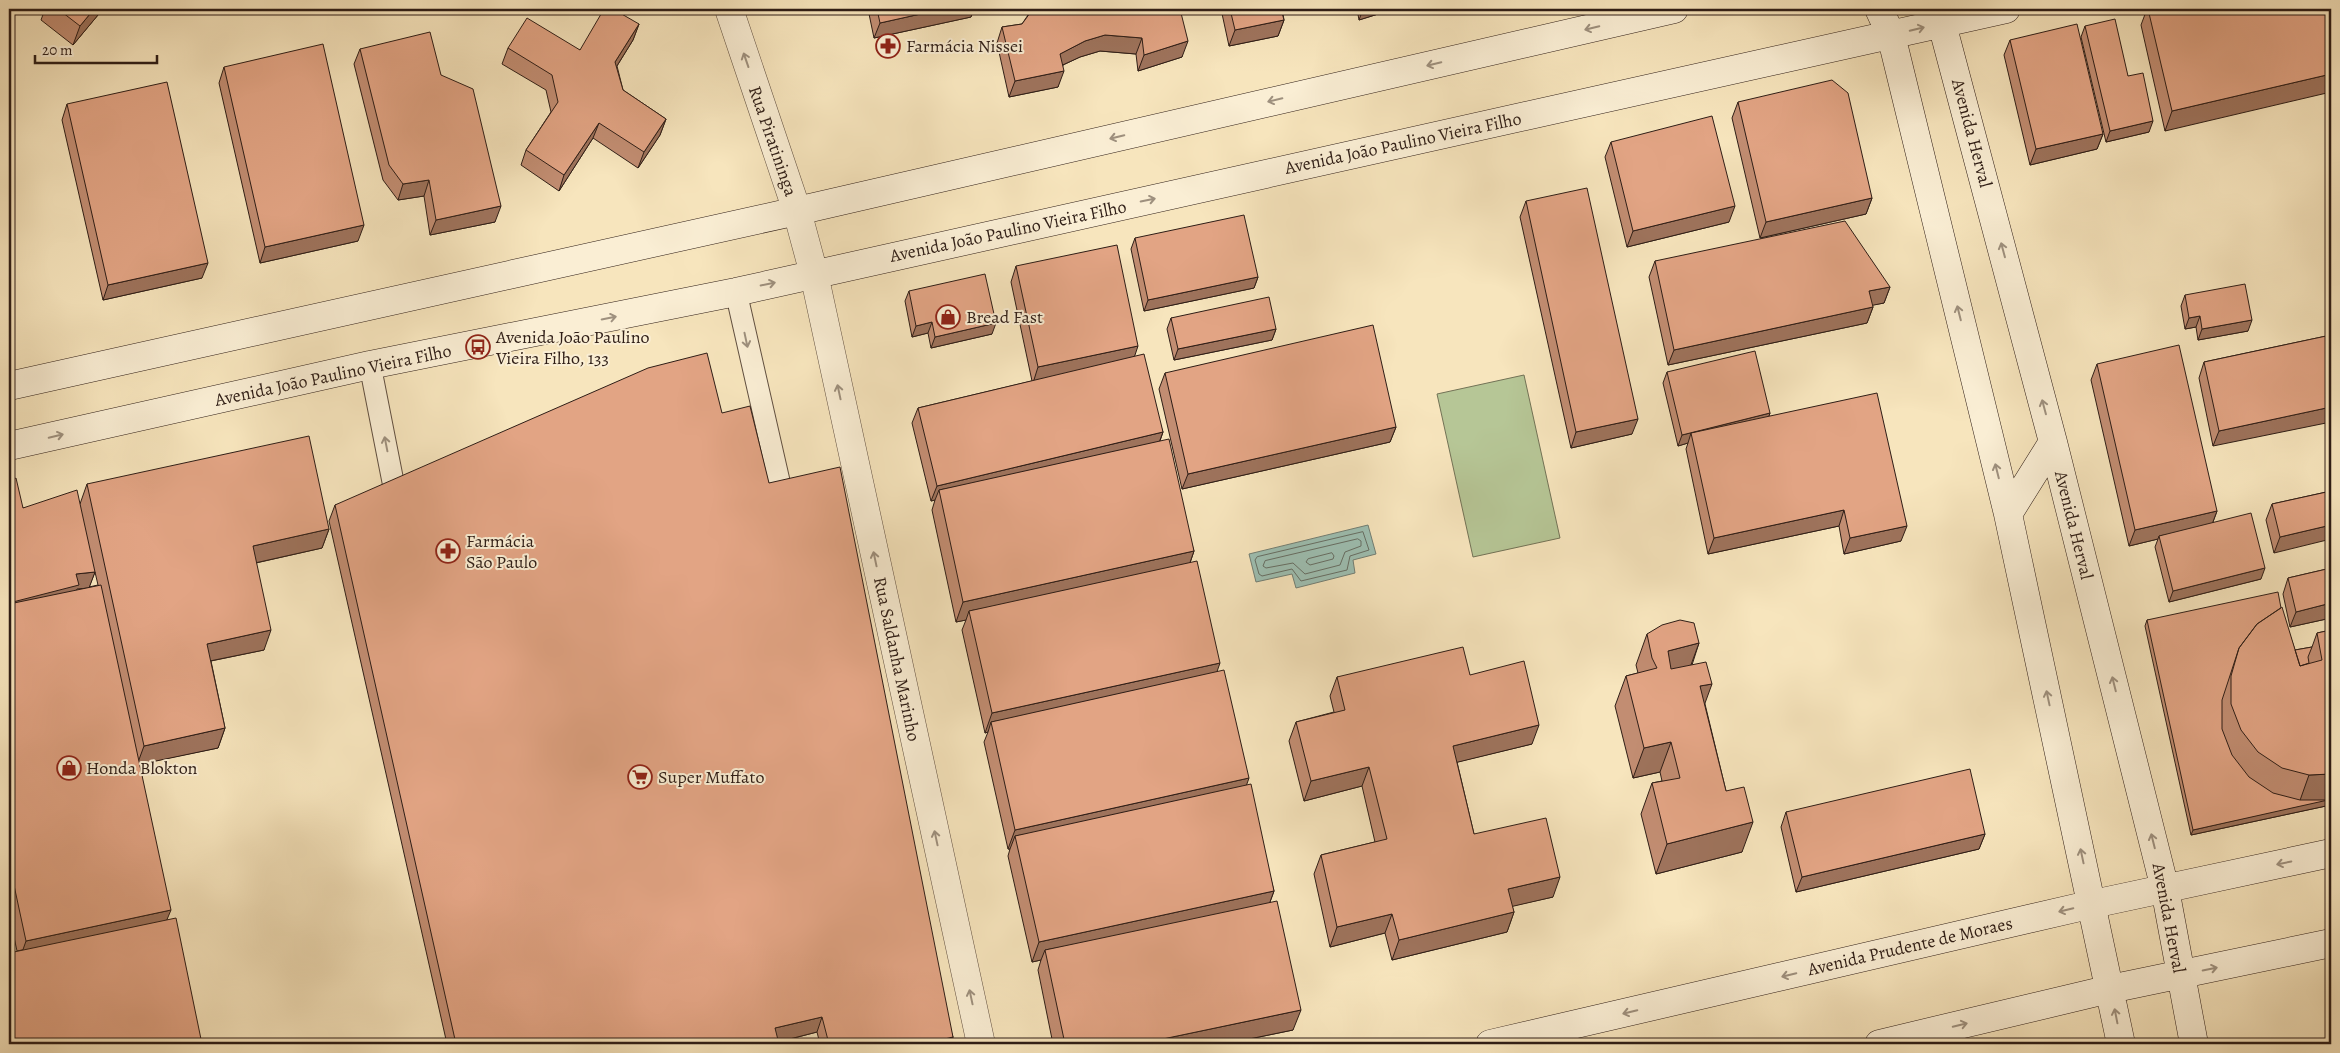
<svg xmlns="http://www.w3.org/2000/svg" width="2340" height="1053" viewBox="0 0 2340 1053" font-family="Alegreya,serif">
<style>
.green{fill:#b6c696;stroke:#727256}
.water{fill:#9dbfb2;stroke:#717e74}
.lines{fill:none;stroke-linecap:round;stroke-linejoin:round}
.shore{stroke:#666e64;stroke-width:1}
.service-casing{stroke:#604f40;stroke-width:23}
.minor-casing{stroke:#604f40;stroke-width:29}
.secondary-casing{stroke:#2e1d16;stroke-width:29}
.service{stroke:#faeed4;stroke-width:21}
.minor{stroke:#faeed4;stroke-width:28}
.secondary{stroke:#faeed4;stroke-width:28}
.wall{fill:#c28d72;stroke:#2e1d16;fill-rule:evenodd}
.shaded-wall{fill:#9e735c;stroke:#2e1d16}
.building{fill:#e2a484;stroke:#2e1d16}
.oneway{stroke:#9e907e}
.labels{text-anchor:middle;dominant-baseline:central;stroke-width:4;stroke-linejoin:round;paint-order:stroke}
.poi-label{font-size:18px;fill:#2e1d16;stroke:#faeed4;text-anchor:start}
.street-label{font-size:18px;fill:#2e1d16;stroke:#faeed4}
</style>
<rect width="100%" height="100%" fill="#f7e5bd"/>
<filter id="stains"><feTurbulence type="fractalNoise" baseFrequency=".004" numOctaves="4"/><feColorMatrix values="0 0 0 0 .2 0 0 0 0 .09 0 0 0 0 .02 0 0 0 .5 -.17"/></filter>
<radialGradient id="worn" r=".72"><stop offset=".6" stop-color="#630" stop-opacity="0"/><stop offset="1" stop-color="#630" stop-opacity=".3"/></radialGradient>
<path class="green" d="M 1524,375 L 1560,538 L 1473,557 L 1437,394 Z"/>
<path class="water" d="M 1368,525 L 1376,554 L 1353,560 L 1355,573 L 1296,588 L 1292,574 L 1256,582 L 1249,554 Z"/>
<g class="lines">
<path class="shore" d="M 1363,532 L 1369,550 L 1350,556 L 1347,570 L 1301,581 L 1292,569 L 1262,576 L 1259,574 L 1255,560 L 1257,557 Z
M 1358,539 L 1361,541 L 1361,546 L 1345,552 L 1340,565 L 1305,574 L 1293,563 L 1266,568 L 1263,566 L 1265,561 Z
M 1332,553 L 1334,556 L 1333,559 L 1310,565 L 1306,562 L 1308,559 Z"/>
<g class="service-casing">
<path id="service" d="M 736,292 L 782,494
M 370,365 L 395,492"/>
</g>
<g class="minor-casing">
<path id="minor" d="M 729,9 L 797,211 L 814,274 L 981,1044"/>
</g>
<g class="secondary-casing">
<path id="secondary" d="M 1879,9 L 1891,35 L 2008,514 L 2121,1044
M 1938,9 L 2053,442 L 2165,889 L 2194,1044
M 9,386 L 797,211 L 1674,9
M 9,446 L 370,365 L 736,292 L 2006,9
M 2008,514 L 2053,442
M 1490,1044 L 2093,904 L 2331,853
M 1879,1044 L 2110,989 L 2331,943"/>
</g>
<use href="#service" class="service"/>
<use href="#minor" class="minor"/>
<use href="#secondary" class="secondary"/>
</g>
<path class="wall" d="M 45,9 L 103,9 L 73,45 L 41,20 Z
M 868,9 L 974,9 L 971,17 L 874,38 Z
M 1025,9 L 1180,9 L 1182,57 L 1138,71 L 1136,54 L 1100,51 L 1080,57 L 1063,65 L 1058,87 L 1009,97 L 997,43 L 1002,27 L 1022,24 L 1030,12 Z
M 1221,9 L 1294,9 L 1283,14 L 1284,20 L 1278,36 L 1229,46 Z
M 1357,9 L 1394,9 L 1359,20 Z
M 2147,9 L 2331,9 L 2165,131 L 2141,25 Z
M 639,24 L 633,40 L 617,66 L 623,90 L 666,119 L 660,135 L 638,168 L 593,138 L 559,191 L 521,165 L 526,150 L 551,112 L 546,90 L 502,64 L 508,48 L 580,50 Z
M 2085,26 L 2128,76 L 2149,132 L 2106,142 L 2081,37 Z
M 2010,40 L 2103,134 L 2097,149 L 2030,165 L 2004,55 Z
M 360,49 L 441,75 L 495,222 L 430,235 L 424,196 L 398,200 L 383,180 L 354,64 Z
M 224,67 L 358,241 L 260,263 L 219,83 Z
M 1738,102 L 1872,198 L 1866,214 L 1760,238 L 1732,118 Z
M 67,104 L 202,278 L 103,300 L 62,120 Z
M 1611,142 L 1729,222 L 1627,247 L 1605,157 Z
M 1526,201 L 1632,434 L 1571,448 L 1520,217 Z
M 1135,238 L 1258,277 L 1254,288 L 1144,311 L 1131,249 Z
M 1655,261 L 1890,287 L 1884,303 L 1872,305 L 1873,307 L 1867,323 L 1668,365 L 1649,277 Z
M 1016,266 L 1134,356 L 1163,432 L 1160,441 L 1194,551 L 1190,563 L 1217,672 L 1274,891 L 1270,902 L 1293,1030 L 1225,1044 L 1053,1044 L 1038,970 L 1041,960 L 1032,962 L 1008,856 L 1010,849 L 1008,849 L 984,742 L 988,732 L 985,733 L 962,630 L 966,620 L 956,622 L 932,510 L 935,500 L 931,501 L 912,423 L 918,408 L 1032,381 L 1011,282 Z
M 909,291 L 992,334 L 931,348 L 928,333 L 912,337 L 905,301 Z
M 2185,295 L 2248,331 L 2198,340 L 2196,327 L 2185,329 L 2181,306 Z
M 1171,318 L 1276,329 L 1272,340 L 1174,360 L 1167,329 Z
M 2331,335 L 2213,446 L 2199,378 L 2204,362 Z
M 2097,364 L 2217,511 L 2213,522 L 2261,579 L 2169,602 L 2155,547 L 2158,539 L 2129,546 L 2091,380 Z
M 1667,372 L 1770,413 L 1769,416 L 1901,541 L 1844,554 L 1839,526 L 1708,554 L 1686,449 L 1688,443 L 1678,446 L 1663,383 Z
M 1165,373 L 1396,427 L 1390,442 L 1182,489 L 1159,389 Z
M 722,413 L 769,483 L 953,1037 L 951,1044 L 820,1044 L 817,1032 L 779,1042 L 779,1044 L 447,1044 L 329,521 L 335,505 Z
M 9,482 L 23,508 L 80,504 L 87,484 L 329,529 L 322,548 L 256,563 L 264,650 L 211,661 L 225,728 L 218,748 L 139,764 L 167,920 L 17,951 L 9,914 ZM 95,572 L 98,585 L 89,587 Z
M 2331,491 L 2274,553 L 2266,520 L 2272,504 Z
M 2331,568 L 2331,618 L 2290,627 L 2283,594 L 2288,578 Z
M 2281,608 L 2295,650 L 2312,647 L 2317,633 L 2331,630 L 2331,804 L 2329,805 L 2329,803 L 2326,804 L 2326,806 L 2191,835 L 2145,626 L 2147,620 Z
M 1647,634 L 1699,643 L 1692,665 L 1705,704 L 1726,791 L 1742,852 L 1656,874 L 1641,814 L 1652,783 L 1662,781 L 1660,772 L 1633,778 L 1615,706 L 1626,676 L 1638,673 L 1636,665 Z
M 1470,675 L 1532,744 L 1457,762 L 1474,834 L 1553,897 L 1512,906 L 1514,912 L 1507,932 L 1392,960 L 1385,933 L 1330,947 L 1314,874 L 1321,855 L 1375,842 L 1362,786 L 1304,801 L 1289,741 L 1296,722 L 1334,712 L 1330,696 L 1337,677 Z
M 1786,812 L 1985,834 L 1979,849 L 1796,892 L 1781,827 Z"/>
<path class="shaded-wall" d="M 94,9 L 103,9 L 73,45 L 80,26 Z
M 943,9 L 974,9 L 971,17 L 874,38 L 880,23 Z
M 1278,9 L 1294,9 L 1274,19 Z
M 1363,9 L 1394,9 L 1359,20 Z
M 1284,20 L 1278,36 L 1229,46 L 1235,30 Z
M 639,24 L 633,40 L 610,77 L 615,62 Z
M 1105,35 L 1142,38 L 1136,54 L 1100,51 L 1080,57 L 1054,69 L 1060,54 L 1085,41 Z
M 1188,41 L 1182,57 L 1138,71 L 1144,55 Z
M 1064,71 L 1058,87 L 1009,97 L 1015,81 Z
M 2331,74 L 2331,92 L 2165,131 L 2172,111 Z
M 666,119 L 660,135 L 638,168 L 644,152 Z
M 2153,121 L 2149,132 L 2106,142 L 2110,131 Z
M 599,123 L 593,138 L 559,191 L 564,175 Z
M 2103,134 L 2097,149 L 2030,165 L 2036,149 Z
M 429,180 L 424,196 L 398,200 L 403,184 Z
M 1872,198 L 1866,214 L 1760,238 L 1766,222 Z
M 501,206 L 495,222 L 430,235 L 436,220 Z
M 1735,206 L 1729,222 L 1627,247 L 1633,231 Z
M 364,225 L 358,241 L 260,263 L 265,247 Z
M 208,263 L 202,278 L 103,300 L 108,285 Z
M 1258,277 L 1254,288 L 1144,311 L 1148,300 Z
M 1890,287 L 1884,303 L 1864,307 L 1869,291 Z
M 1873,307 L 1867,323 L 1668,365 L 1674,350 Z
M 2200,316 L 2196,327 L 2185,329 L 2189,318 Z
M 2252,320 L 2248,331 L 2198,340 L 2202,329 Z
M 932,322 L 928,333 L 912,337 L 916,326 Z
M 996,323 L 992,334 L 931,348 L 935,337 Z
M 1276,329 L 1272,340 L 1174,360 L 1178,349 Z
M 1138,346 L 1133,361 L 1033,383 L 1038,367 Z
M 2331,407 L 2331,422 L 2213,446 L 2219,431 Z
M 1770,413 L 1766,424 L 1691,433 L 1688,443 L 1678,446 L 1682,435 Z
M 1638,419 L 1632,434 L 1571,448 L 1576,432 Z
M 1396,427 L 1390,442 L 1182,489 L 1188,474 Z
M 1163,432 L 1157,448 L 939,490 L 935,500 L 931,501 L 937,486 Z
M 1844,510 L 1839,526 L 1708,554 L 1714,538 Z
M 2217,511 L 2211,527 L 2159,536 L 2158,539 L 2129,546 L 2135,530 Z
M 2331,525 L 2331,539 L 2274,553 L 2280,537 Z
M 1907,526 L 1901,541 L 1844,554 L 1850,538 Z
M 329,529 L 322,548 L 246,565 L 253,546 Z
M 1194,551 L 1187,571 L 969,611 L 966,620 L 956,622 L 963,602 Z
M 2265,568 L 2261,579 L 2169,602 L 2173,591 Z
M 95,572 L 89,588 L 77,589 L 73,600 L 9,617 L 9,603 L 76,574 Z
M 2331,603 L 2331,618 L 2290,627 L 2296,612 Z
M 271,630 L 264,650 L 200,663 L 207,644 Z
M 1699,643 L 1688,673 L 1657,681 L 1668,651 Z
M 1220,663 L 1213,683 L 991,722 L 988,732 L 985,733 L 992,713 Z
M 1712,684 L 1701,714 L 1700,686 Z
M 1539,725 L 1532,744 L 1446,765 L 1453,746 Z
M 225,728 L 218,748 L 137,765 L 144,746 Z
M 1671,742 L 1660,772 L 1633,778 L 1644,748 Z
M 1369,767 L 1362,786 L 1304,801 L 1311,781 Z
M 2331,774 L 2331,804 L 2329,805 L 2329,803 L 2326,804 L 2326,806 L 2191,835 L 2193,830 L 2298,806 L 2309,775 Z
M 1249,778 L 1242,798 L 1015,836 L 1010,849 L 1008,849 L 1015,830 Z
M 1753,822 L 1742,852 L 1656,874 L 1667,844 Z
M 1985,834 L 1979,849 L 1796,892 L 1802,877 Z
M 1560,877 L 1553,897 L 1501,909 L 1508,889 Z
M 1274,891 L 1267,910 L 1045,950 L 1041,960 L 1032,962 L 1039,942 Z
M 171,910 L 163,929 L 19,961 L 26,941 Z
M 1514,912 L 1507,932 L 1392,960 L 1399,940 Z
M 1392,914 L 1385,933 L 1330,947 L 1337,927 Z
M 1301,1010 L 1293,1030 L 1225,1044 L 1139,1044 Z
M 822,1017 L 817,1032 L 770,1044 L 775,1028 Z
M 953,1037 L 951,1044 L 924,1044 Z"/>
<path class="building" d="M 58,9 L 94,9 L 80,26 Z
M 604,9 L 613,9 L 639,24 L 615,62 L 623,90 L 666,119 L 644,152 L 599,123 L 564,175 L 526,150 L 558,102 L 552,75 L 508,48 L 527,18 L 580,50 Z
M 877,9 L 943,9 L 880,23 Z
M 1033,9 L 1180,9 L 1188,41 L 1144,55 L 1142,38 L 1105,35 L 1085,41 L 1060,54 L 1064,71 L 1015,81 L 1002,27 L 1022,24 Z
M 1230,9 L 1281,9 L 1284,20 L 1235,30 Z
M 2148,9 L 2331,9 L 2331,74 L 2172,111 Z
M 2115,19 L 2128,76 L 2143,73 L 2153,121 L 2110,131 L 2085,26 Z
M 2077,24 L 2103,134 L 2036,149 L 2010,40 Z
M 430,32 L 441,75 L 473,89 L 501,206 L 436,220 L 429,180 L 403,184 L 389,165 L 360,49 Z
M 323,44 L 364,225 L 265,247 L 224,67 Z
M 1832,80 L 1848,93 L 1872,198 L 1766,222 L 1738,102 Z
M 167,82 L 208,263 L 108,285 L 67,104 Z
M 1712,116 L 1735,206 L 1633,231 L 1611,142 Z
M 1587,188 L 1638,419 L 1576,432 L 1526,201 Z
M 1244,215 L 1258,277 L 1148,300 L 1135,238 Z
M 1845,221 L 1890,287 L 1869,291 L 1873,307 L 1674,350 L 1655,261 Z
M 1117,245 L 1138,346 L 1038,367 L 1016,266 Z
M 985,274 L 996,323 L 935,337 L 932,322 L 916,326 L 909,291 Z
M 2245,284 L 2252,320 L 2202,329 L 2200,316 L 2189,318 L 2185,295 Z
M 1269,297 L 1276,329 L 1178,349 L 1171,318 Z
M 1373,325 L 1396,427 L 1188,474 L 1165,373 Z
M 2331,335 L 2331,407 L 2219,431 L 2204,362 Z
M 2179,345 L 2217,511 L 2135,530 L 2097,364 Z
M 1755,351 L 1770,413 L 1682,435 L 1667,372 Z
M 707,353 L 722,413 L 750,406 L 769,483 L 840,467 L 953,1037 L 924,1044 L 829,1044 L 822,1017 L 775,1028 L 779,1044 L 456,1044 L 335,505 L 648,368 Z
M 1144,354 L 1163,432 L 937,486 L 918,408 Z
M 1877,393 L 1907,526 L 1850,538 L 1844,510 L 1714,538 L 1691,433 Z
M 309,436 L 329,529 L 253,546 L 271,630 L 207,644 L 225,728 L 144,746 L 87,484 Z
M 1169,439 L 1194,551 L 963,602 L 939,490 Z
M 16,478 L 23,508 L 77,490 L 95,572 L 76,574 L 79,585 L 9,603 L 9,482 Z
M 2331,491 L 2331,525 L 2280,537 L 2272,504 Z
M 2251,513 L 2265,568 L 2173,591 L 2159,536 Z
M 1197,561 L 1220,663 L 992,713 L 969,611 Z
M 2331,568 L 2331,603 L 2296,612 L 2288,578 Z
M 101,585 L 171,910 L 26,941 L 9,862 L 9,604 Z
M 2278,592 L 2281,608 L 2257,624 L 2239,648 L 2222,700 L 2222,729 L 2232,755 L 2249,777 L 2273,793 L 2300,800 L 2328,800 L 2193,830 L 2147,620 Z
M 2282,607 L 2300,666 L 2322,660 L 2317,633 L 2331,630 L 2331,774 L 2309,775 L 2282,768 L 2258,752 L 2241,730 L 2231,704 L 2231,676 L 2239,648 L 2257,624 Z
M 1680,620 L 1694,623 L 1699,643 L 1668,651 L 1671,669 L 1706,662 L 1712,684 L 1700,686 L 1726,791 L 1744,787 L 1753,822 L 1667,844 L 1652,783 L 1680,778 L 1671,742 L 1644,748 L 1626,676 L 1657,668 L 1652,658 L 1647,634 L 1662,625 Z
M 1463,647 L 1470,675 L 1524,661 L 1539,725 L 1453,746 L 1474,834 L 1546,818 L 1560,877 L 1508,889 L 1514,912 L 1399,940 L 1392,914 L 1337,927 L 1321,855 L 1387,839 L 1369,767 L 1311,781 L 1296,722 L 1345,710 L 1337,677 Z
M 2312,647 L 2308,657 L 2309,663 L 2300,666 L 2295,650 Z
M 1224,670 L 1249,778 L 1015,830 L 991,722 Z
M 1970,769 L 1985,834 L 1802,877 L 1786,812 Z
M 1251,784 L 1274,891 L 1039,942 L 1015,836 Z
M 1277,901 L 1301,1010 L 1139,1044 L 1065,1044 L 1045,950 Z
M 176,918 L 202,1044 L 9,1044 L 9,953 Z"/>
<defs><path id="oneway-shaft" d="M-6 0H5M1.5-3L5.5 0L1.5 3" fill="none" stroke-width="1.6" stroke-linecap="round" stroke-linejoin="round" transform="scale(1.25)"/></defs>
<g class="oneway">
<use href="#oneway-shaft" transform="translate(1592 28) rotate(167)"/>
<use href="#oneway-shaft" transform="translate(1917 29) rotate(-14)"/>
<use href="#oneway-shaft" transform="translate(746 60) rotate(-109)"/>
<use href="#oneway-shaft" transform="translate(1434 64) rotate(167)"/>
<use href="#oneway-shaft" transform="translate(1275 100) rotate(167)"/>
<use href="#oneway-shaft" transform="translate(1117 137) rotate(167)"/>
<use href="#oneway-shaft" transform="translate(1148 200) rotate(-12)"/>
<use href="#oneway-shaft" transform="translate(2003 250) rotate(-105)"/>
<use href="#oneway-shaft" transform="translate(768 284) rotate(-12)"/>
<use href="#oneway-shaft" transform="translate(1959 313) rotate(-104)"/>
<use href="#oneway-shaft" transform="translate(609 318) rotate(-11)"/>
<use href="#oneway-shaft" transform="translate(746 340) rotate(78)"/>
<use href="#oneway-shaft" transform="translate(839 392) rotate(-102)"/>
<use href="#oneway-shaft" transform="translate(2044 407) rotate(-105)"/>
<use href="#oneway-shaft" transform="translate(56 436) rotate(-13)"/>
<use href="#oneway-shaft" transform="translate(386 444) rotate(-101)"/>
<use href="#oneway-shaft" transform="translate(1997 471) rotate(-104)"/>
<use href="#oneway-shaft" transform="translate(875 559) rotate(-102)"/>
<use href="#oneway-shaft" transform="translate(2114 684) rotate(-104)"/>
<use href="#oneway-shaft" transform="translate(2048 698) rotate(-102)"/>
<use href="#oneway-shaft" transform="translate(936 838) rotate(-102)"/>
<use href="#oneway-shaft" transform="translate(2153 841) rotate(-104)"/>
<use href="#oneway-shaft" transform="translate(2082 856) rotate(-102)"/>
<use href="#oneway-shaft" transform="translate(2284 863) rotate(168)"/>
<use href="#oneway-shaft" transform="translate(2066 910) rotate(167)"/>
<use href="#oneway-shaft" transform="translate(2210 969) rotate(-12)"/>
<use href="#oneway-shaft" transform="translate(1789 975) rotate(167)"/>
<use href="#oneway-shaft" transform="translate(971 997) rotate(-102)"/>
<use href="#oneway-shaft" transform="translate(1630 1012) rotate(167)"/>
<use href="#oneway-shaft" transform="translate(2116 1016) rotate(-101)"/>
<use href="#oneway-shaft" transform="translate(1960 1025) rotate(-14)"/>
</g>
<defs>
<g id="pharmacy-ring" transform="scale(1.25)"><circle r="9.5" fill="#faeed4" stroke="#8f2418" stroke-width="1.5"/><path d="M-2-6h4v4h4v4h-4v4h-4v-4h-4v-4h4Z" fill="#8f2418"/></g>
<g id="shop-ring" transform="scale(1.25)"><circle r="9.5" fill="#faeed4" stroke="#8f2418" stroke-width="1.5"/><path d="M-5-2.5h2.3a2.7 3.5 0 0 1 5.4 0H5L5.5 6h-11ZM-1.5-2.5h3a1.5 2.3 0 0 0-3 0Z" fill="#8f2418"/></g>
<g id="bus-ring" transform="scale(1.25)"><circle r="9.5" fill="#faeed4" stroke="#8f2418" stroke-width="1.5"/><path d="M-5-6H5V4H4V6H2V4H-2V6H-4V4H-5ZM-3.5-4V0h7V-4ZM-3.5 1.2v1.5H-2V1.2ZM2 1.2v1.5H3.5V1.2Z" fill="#8f2418"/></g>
<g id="supermarket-ring" transform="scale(1.25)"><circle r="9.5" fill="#faeed4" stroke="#8f2418" stroke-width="1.5"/><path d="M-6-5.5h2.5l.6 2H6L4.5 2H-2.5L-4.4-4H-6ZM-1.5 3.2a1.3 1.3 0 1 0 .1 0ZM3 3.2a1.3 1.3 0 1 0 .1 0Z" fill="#8f2418"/></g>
</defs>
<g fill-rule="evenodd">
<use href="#pharmacy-ring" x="888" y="46"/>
<use href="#shop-ring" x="948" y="317"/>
<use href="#bus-ring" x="478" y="347"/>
<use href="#pharmacy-ring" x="448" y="551"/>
<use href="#shop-ring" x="69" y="768"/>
<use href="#supermarket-ring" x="640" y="777"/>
</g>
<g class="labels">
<g class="poi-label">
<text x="906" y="46">Farmácia Nissei</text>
<text x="966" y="317">Bread Fast</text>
<text x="496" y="337">Avenida João Paulino<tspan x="496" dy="21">Vieira Filho, 133</tspan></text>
<text x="466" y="541">Farmácia<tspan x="466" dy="21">São Paulo</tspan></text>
<text x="86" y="768">Honda Blokton</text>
<text x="658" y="777">Super Muffato</text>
</g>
<g class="street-label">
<text transform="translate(1972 133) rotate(75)">Avenida Herval</text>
<text transform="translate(773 141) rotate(71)">Rua Piratininga</text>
<text transform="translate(1403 143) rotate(-12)">Avenida João Paulino Vieira Filho</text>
<text transform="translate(1008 231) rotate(-12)">Avenida João Paulino Vieira Filho</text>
<text transform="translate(333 375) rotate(-12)">Avenida João Paulino Vieira Filho</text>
<text transform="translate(2074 525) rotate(76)">Avenida Herval</text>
<text transform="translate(897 659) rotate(78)">Rua Saldanha Marinho</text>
<text transform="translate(2169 918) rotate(79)">Avenida Herval</text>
<text transform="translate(1910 946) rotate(-13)">Avenida Prudente de Moraes</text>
</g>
</g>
<rect width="2340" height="1053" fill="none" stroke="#f7e5bd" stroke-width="30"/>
<rect x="10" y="10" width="2320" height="1033" fill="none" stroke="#2e1d16" stroke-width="2.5"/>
<rect x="15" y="15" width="2310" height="1023" fill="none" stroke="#2e1d16"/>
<path d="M35 55v8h122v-8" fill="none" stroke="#2e1d16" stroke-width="2.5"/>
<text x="42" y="55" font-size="15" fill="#2e1d16" stroke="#faeed4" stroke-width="4" paint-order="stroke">20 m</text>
<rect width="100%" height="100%" filter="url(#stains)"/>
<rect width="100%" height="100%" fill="url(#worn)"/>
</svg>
